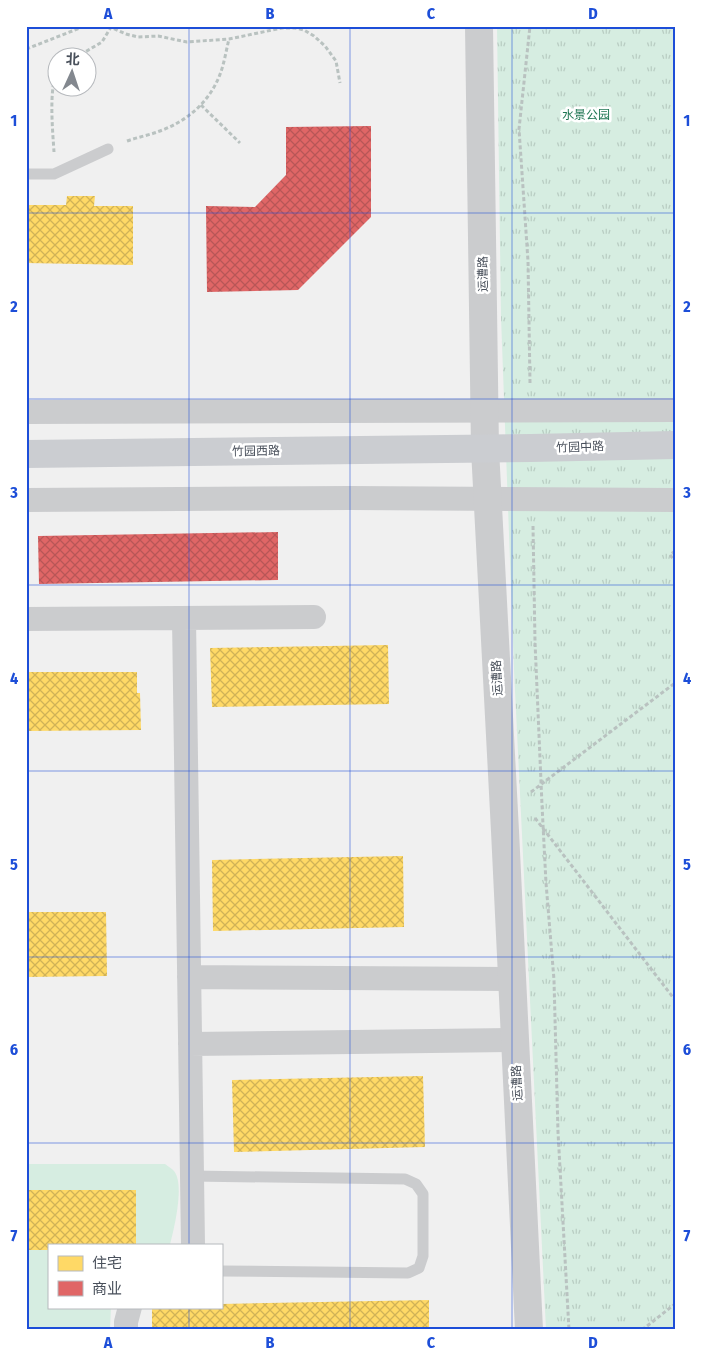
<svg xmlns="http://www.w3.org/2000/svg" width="701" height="1356" viewBox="0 0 701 1356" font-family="'Fira Sans Condensed','Noto Sans SC',sans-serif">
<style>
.grass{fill:#d6ede1}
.park{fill:url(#park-tufts)}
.homes{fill:url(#homes-cross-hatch)}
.shops{fill:url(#shops-cross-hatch)}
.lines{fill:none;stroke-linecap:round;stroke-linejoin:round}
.path{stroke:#b9c2c0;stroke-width:3;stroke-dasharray:4 2.5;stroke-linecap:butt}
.service{stroke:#cbccce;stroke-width:11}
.minor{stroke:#cbccce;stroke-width:24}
.tertiary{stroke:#cbccce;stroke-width:28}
.secondary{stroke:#cbcdd1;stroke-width:28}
.grid{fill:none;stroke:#1d4ed8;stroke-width:1;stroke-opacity:0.55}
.labels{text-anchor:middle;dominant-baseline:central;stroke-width:5;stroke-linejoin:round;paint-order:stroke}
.park-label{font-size:12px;fill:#1f7653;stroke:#fff}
.street-label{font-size:12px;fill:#49505b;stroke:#fff}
.neatline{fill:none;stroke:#1d4ed8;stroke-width:2}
.grid-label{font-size:16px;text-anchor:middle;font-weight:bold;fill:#1d4ed8}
</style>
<defs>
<pattern id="park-tufts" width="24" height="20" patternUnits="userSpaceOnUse" patternTransform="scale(1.25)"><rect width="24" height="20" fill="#d6ede1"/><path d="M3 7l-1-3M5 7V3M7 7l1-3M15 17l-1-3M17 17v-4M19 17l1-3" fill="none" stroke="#b9cdc3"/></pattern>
<pattern id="homes-cross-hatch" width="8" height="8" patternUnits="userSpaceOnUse" patternTransform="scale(1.25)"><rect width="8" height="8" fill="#ffd966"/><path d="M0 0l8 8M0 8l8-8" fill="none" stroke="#d0b257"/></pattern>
<pattern id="shops-cross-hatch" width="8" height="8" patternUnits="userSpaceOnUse" patternTransform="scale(1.25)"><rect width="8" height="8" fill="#e06666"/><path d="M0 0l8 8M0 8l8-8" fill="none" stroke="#b85657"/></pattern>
</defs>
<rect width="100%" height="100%" fill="#f0f0f0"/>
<path class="grass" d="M 26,1164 L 165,1164 C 168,1166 172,1169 174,1171 C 185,1184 174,1229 170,1245 L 136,1245 L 136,1190 L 26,1190 Z
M 26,1250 L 49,1250 L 49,1307 L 111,1307 L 110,1330 L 26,1330 Z"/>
<path class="park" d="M 497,26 L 675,26 L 675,1330 L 546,1330 L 514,670 L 501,317 Z"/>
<path class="homes" d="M 67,196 L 95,196 L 94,206 L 133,206 L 133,265 L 26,263 L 26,205 L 66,205 Z
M 388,645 L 389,704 L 212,707 L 210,648 Z
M 26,672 L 137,672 L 137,693 L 140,693 L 141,730 L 26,731 Z
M 403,856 L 404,927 L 213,931 L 212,860 Z
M 26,912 L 106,912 L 107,976 L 26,977 Z
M 423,1076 L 425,1147 L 234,1152 L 232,1080 Z
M 26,1190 L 136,1190 L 136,1245 L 49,1245 L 49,1250 L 26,1250 Z
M 429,1300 L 429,1330 L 152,1330 L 152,1307 L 221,1307 L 221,1304 Z"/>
<path class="shops" d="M 371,126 L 371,217 L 298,290 L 207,292 L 206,206 L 255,207 L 286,175 L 286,127 Z
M 278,532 L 278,580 L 39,584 L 38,536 Z"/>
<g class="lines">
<path class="path" d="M 108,26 L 126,34 L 138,37 L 158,36 L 187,42 L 229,39 L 282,28 L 295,28 L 304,30 L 314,36 L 325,46 L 336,61 L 340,83
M 26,48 L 29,48 L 85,26
M 75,58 L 102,42 L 111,27
M 201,105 L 240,143
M 127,141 C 138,137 150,135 160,131 C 187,121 208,103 219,77 C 224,65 226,51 229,39
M 54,152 C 53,135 48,84 58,72
M 530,383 L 528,261 L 519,129 L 530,26
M 533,526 L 535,642 L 542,805 L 546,883 L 554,980 L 558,1132 L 569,1330
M 675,551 L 670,555 L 675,561
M 531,792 L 675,683
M 535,818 L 675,1000
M 642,1330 L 675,1304"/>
<path class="service" d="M 26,174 L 54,174 L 108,149
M 192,1176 L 405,1179 L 416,1184 L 423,1194 L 423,1256 L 419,1268 L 408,1273 L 221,1271"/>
<path class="minor" d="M 26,412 L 675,410
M 26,500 L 350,498 L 675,500
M 184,618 L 193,1245
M 26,619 L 314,617
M 189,977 L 512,979
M 190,1044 L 515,1040
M 126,1330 L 126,1322 L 130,1307"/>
<path class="tertiary" d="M 479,26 L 485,449 L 505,831 L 529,1330"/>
<path class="secondary" d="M 26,454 L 531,448 L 675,445"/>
</g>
<path class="grid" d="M 189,26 L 189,1245M 350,26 L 350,1330M 512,26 L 512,1330M 26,213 L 675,213M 26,399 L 675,399M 26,585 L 675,585M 26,771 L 675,771M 26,957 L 675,957M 26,1143 L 675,1143M 189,1307 L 189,1330"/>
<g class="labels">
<g class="park-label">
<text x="586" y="115">水景公园</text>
</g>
<g class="street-label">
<text transform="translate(483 274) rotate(-91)">运漕路</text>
<text transform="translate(580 447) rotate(-2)">竹园中路</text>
<text transform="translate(256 451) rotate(-1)">竹园西路</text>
<text transform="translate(497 678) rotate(-93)">运漕路</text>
<text transform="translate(517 1083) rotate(-93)">运漕路</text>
</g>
</g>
<rect width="701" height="1356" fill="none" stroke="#ffffff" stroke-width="55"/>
<rect x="48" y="1244" width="175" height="65" fill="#ffffff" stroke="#b6b9bd"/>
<rect x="58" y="1256" width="25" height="15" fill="#ffd966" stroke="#b6b9bd"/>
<text x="92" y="1268" font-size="15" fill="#49505b">住宅</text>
<rect x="58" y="1281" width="25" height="15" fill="#e06666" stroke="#b6b9bd"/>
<text x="92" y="1294" font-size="15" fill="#49505b">商业</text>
<g transform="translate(72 72) rotate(3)"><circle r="24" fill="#ffffff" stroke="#b6b9bd"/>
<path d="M0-4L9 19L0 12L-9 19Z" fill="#83888f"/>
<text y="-8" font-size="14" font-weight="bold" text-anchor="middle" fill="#49505b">北</text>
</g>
<rect x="28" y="28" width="646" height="1300" class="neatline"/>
<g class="grid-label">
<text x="108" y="19">A</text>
<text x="270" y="19">B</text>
<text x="431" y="19">C</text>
<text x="593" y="19">D</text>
<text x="14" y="126">1</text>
<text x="687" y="126">1</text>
<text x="14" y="312">2</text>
<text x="687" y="312">2</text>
<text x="14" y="498">3</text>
<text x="687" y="498">3</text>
<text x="14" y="684">4</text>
<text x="687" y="684">4</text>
<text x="14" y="870">5</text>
<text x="687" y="870">5</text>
<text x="14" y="1055">6</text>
<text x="687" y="1055">6</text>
<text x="14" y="1241">7</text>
<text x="687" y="1241">7</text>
<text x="108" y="1348">A</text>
<text x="270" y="1348">B</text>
<text x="431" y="1348">C</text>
<text x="593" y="1348">D</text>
</g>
</svg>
